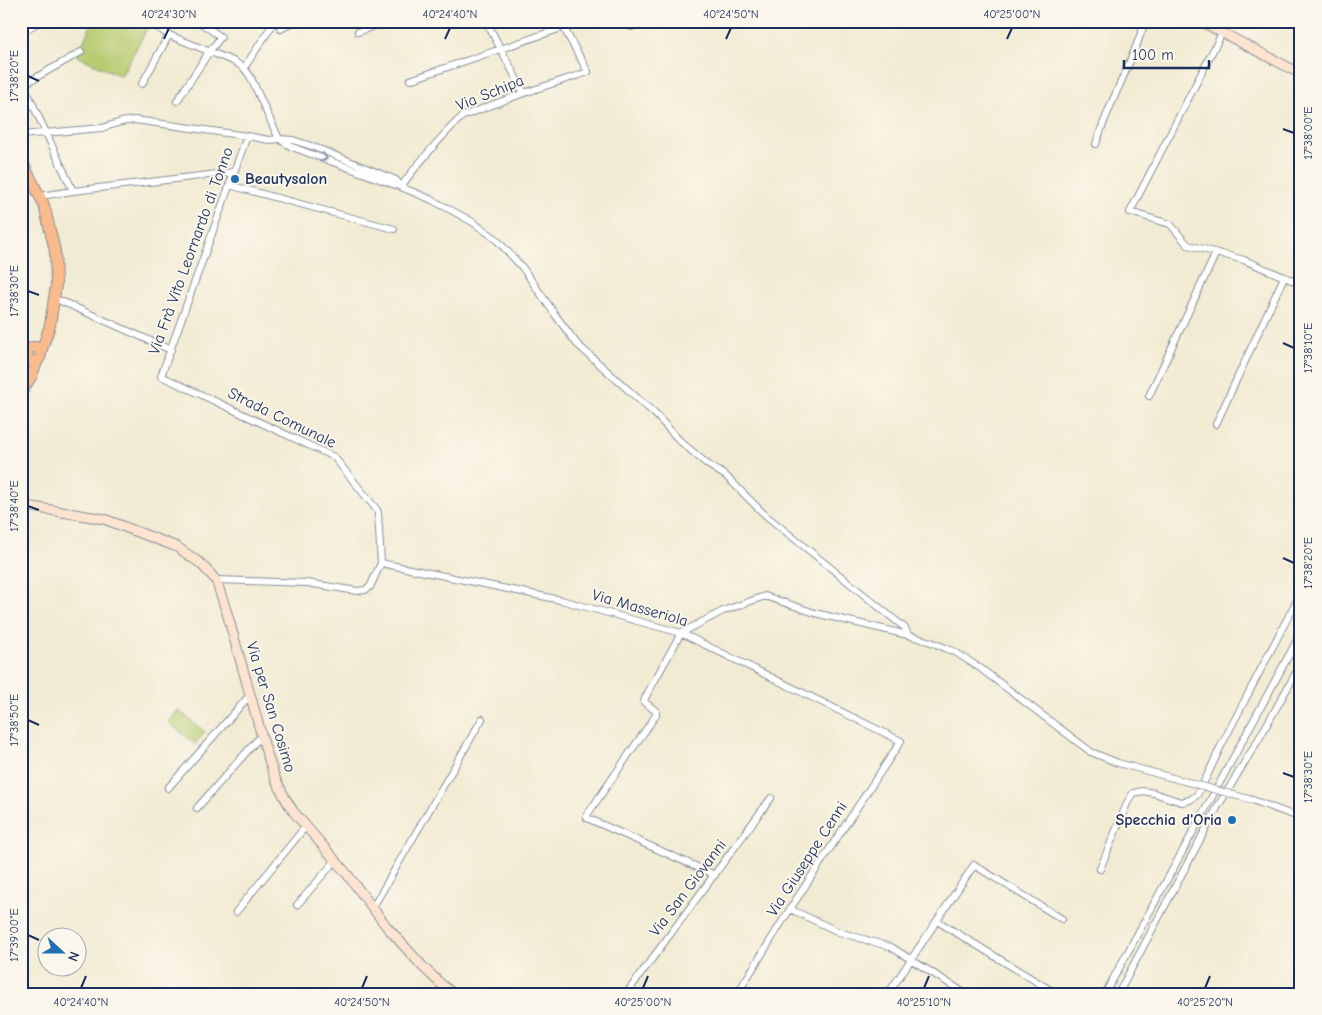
<svg xmlns="http://www.w3.org/2000/svg" width="1322" height="1015" viewBox="0 0 1322 1015" font-family="'Comic Neue',sans-serif">
<style>
.green{fill:#b7cb6f;stroke:#697d66}
.lines{fill:none;stroke-linecap:round;stroke-linejoin:round}
.street-casing{stroke:#868d98;stroke-width:8}
.secondary-casing{stroke:#868d98;stroke-width:11}
.primary-casing{stroke:#868d98;stroke-width:12}
.street{stroke:#fff;stroke-width:6}
.secondary{stroke:#fde4d1;stroke-width:9}
.primary{stroke:#fabb8c;stroke-width:10}
.street-bridge-casing{stroke:#868d98;stroke-width:8;stroke-linecap:butt}
.street-bridge{stroke:#fff;stroke-width:6}
.oneway{stroke:#8d97ae}
.ticks{fill:none;stroke:#1b2f5e;stroke-width:2}
.poi-dot{fill:#1f6fb2;stroke:#fbf7ec;stroke-width:2}
.labels{text-anchor:middle;dominant-baseline:central;stroke-width:4;stroke-linejoin:round;paint-order:stroke}
.street-label{font-size:16px;fill:#1b2f5e;stroke:#fbf7ec}
.poi-label{font-size:16px;font-weight:bold;fill:#1b2f5e;stroke:#fbf7ec;text-anchor:start}
.neatline{fill:none;stroke:#1b2f5e;stroke-width:2}
.ticks-label{font-size:12px;text-anchor:middle;fill:#1b2f5e}
</style>
<rect width="100%" height="100%" fill="#fbf7ec"/>
<filter id="ink" filterUnits="userSpaceOnUse"><feTurbulence type="fractalNoise" baseFrequency=".02" numOctaves="2"/><feDisplacementMap in="SourceGraphic" scale="10" xChannelSelector="R" yChannelSelector="G"/><feConvolveMatrix kernelMatrix="1 2 1 2 8 2 1 2 1" color-interpolation-filters="sRGB"/></filter>
<filter id="wash" filterUnits="userSpaceOnUse"><feTurbulence type="fractalNoise" baseFrequency=".0096" numOctaves="4" result="noise"/><feDisplacementMap in="SourceGraphic" scale="20" xChannelSelector="R" yChannelSelector="G"/><feGaussianBlur stdDeviation="1.12" result="paint"/><feColorMatrix in="noise" values="0 0 0 0 0 0 0 0 0 0 0 0 0 0 0 0 0 1.4 0 .05"/><feComposite in="paint" operator="in"/></filter>
<g filter="url(#wash)">
<rect width="100%" height="100%" fill="#f2ebd3"/>
<path class="green" d="M 93,21 L 140,21 L 148,27 L 121,76 L 77,56 Z
M 178,710 L 205,732 L 195,744 L 168,722 Z"/>
</g>
<g filter="url(#ink)">
<g class="lines">
<g class="street-casing">
<path id="street" d="M 278,21 L 281,29 L 295,21
M 486,21 L 524,93
M 560,21 L 588,72 L 524,93 L 463,116 C 452,125 443,136 433,147 C 422,160 410,173 401,187 L 430,199 L 449,209 L 471,221 L 495,238 L 522,267 L 556,316 L 577,344 L 655,414 L 680,441 L 707,464 L 726,476 L 764,514 L 905,628 L 908,635
M 629,21 L 631,27
M 21,32 L 41,21
M 358,32 L 388,21
M 1222,33 L 1130,212 L 1170,224 L 1188,245 L 1244,260 L 1301,284
M 244,68 L 275,21
M 21,79 L 73,191
M 410,80 L 582,21
M 142,84 L 169,35
M 21,86 L 81,52
M 177,101 L 209,52 L 221,37 L 198,21
M 21,135 L 102,128 L 121,122 L 135,120 L 247,136 L 269,140 L 279,139 L 293,140 L 314,147 L 396,180 L 401,187 L 292,147 L 279,139 L 250,76 L 244,68 L 235,62 L 169,35 L 147,21
M 1096,144 C 1109,102 1132,64 1145,21
M 229,185 L 394,229
M 40,196 L 73,191 L 234,172
M 54,298 L 171,350
M 1149,396 L 1216,253
M 1216,424 L 1284,277
M 381,563 L 561,600 L 681,633 L 901,741 L 790,909 L 737,994
M 216,580 L 307,583 L 357,591 L 365,590 L 370,587 L 381,563 L 378,513 L 377,510 L 334,457 L 161,376 L 247,136
M 168,788 L 250,695
M 1252,800 L 1301,818
M 197,808 L 259,738 L 262,736
M 1100,869 L 1128,801 L 1133,793 L 1142,791 L 1154,793 L 1181,802 L 1190,800 L 1197,795 L 1207,776 L 1221,746 L 1297,600 L 1301,592
M 715,875 L 587,818 L 587,815 L 656,715 L 656,711 L 644,702 L 645,698 L 681,633 L 723,611 L 765,596 L 815,613 L 908,635 L 931,642 L 955,652 L 980,668 L 1091,752 L 1118,763 L 1184,781
M 297,905 L 335,861
M 373,907 L 482,719
M 790,909 L 839,932 L 891,947 L 966,994
M 236,912 L 306,826
M 937,921 L 1052,991
M 626,994 L 771,798
M 888,994 L 974,865 L 1062,919
M 1105,994 L 1301,633
M 1118,994 L 1217,808 L 1257,742 L 1301,664"/>
</g>
<g class="secondary-casing">
<path id="secondary" d="M 1200,21 L 1301,74
M 21,349 L 31,348
M 21,505 L 104,519 L 177,547 L 200,563 L 216,580 L 227,613 L 266,751 L 275,778 L 285,798 L 293,811 L 347,874 L 387,927 L 424,968 L 441,984 L 454,994"/>
</g>
<g class="primary-casing">
<path id="primary" d="M 21,159 L 44,205 L 55,251 L 56,285 L 50,325 L 41,352
M27 354a7 7 0 1 1 14 0a7 7 0 1 1-14 0Z
M 21,393 L 31,377 L 38,360"/>
</g>
<use href="#street" class="street"/>
<use href="#secondary" class="secondary"/>
<use href="#primary" class="primary"/>
<g class="street-bridge-casing">
<path id="street-bridge" d="M 1184,781 L 1252,800"/>
</g>
<use href="#street-bridge" class="street-bridge"/>
</g>
<defs><path id="oneway-chevron" d="M-2-3.5L2.5 0L-2 3.5" fill="none" stroke-width="1.6" stroke-linecap="round" stroke-linejoin="round" transform="scale(1.25)"/></defs>
<use class="oneway" href="#oneway-chevron" transform="translate(324 158) rotate(20)"/>
</g>
<path class="ticks" d="M 164,39 L 169,28M 445,39 L 450,28M 726,39 L 731,28M 1007,39 L 1012,28M 28,76 L 39,81M 1283,129 L 1294,133M 28,291 L 39,295M 1283,343 L 1294,348M 28,506 L 39,510M 1283,558 L 1294,563M 28,720 L 39,725M 1283,773 L 1294,777M 28,935 L 39,940M 81,988 L 86,976M 362,988 L 367,976M 643,988 L 648,976M 924,988 L 929,976M 1205,988 L 1210,976"/>
<g class="poi-dot">
<circle cx="235" cy="179" r="5"/>
<circle cx="1232" cy="820" r="5"/>
</g>
<g class="labels">
<g class="street-label">
<text transform="translate(490 93) rotate(-22)">Via Schipa</text>
<text transform="translate(191 251) rotate(-70)">Via Frà Vito Leornardo di Tonno</text>
<text transform="translate(282 418) rotate(26)">Strada Comunale</text>
<text transform="translate(640 608) rotate(16)">Via Masseriola</text>
<text transform="translate(271 707) rotate(73)">Via per San Cosimo</text>
<text transform="translate(807 859) rotate(-57)">Via Giuseppe Cenni</text>
<text transform="translate(688 888) rotate(-53)">Via San Giovanni</text>
</g>
<g class="poi-label">
<text x="245" y="179">Beautysalon</text>
<text x="1222" y="820" text-anchor="end">Specchia d'Oria</text>
</g>
</g>
<rect width="1322" height="1015" fill="none" stroke="#fbf7ec" stroke-width="55"/>
<g transform="translate(62 952) rotate(111)"><circle r="24" fill="#fbf7ec" stroke="#a1a7b3"/>
<path d="M0-4L9 19L0 12L-9 19Z" fill="#1f6fb2"/>
<text y="-8" font-size="14" font-weight="bold" text-anchor="middle" fill="#1b2f5e">N</text>
</g>
<path d="M1124 60v8h85v-8" fill="none" stroke="#1b2f5e" stroke-width="2.5"/>
<text x="1132" y="60" font-size="15" fill="#1b2f5e" stroke="#fbf7ec" stroke-width="4" paint-order="stroke">100 m</text>
<rect x="28" y="28" width="1266" height="960" class="neatline"/>
<g class="ticks-label">
<text x="169" y="18">40°24'30"N</text>
<text x="450" y="18">40°24'40"N</text>
<text x="731" y="18">40°24'50"N</text>
<text x="1012" y="18">40°25'00"N</text>
<text transform="translate(14 76) rotate(-90)" y="4">17°38'20"E</text>
<text transform="translate(1308 133) rotate(-90)" y="4">17°38'00"E</text>
<text transform="translate(14 291) rotate(-90)" y="4">17°38'30"E</text>
<text transform="translate(1308 348) rotate(-90)" y="4">17°38'10"E</text>
<text transform="translate(14 506) rotate(-90)" y="4">17°38'40"E</text>
<text transform="translate(1308 563) rotate(-90)" y="4">17°38'20"E</text>
<text transform="translate(14 720) rotate(-90)" y="4">17°38'50"E</text>
<text transform="translate(1308 777) rotate(-90)" y="4">17°38'30"E</text>
<text transform="translate(14 935) rotate(-90)" y="4">17°39'00"E</text>
<text x="81" y="1006">40°24'40"N</text>
<text x="362" y="1006">40°24'50"N</text>
<text x="643" y="1006">40°25'00"N</text>
<text x="924" y="1006">40°25'10"N</text>
<text x="1205" y="1006">40°25'20"N</text>
</g>
</svg>
